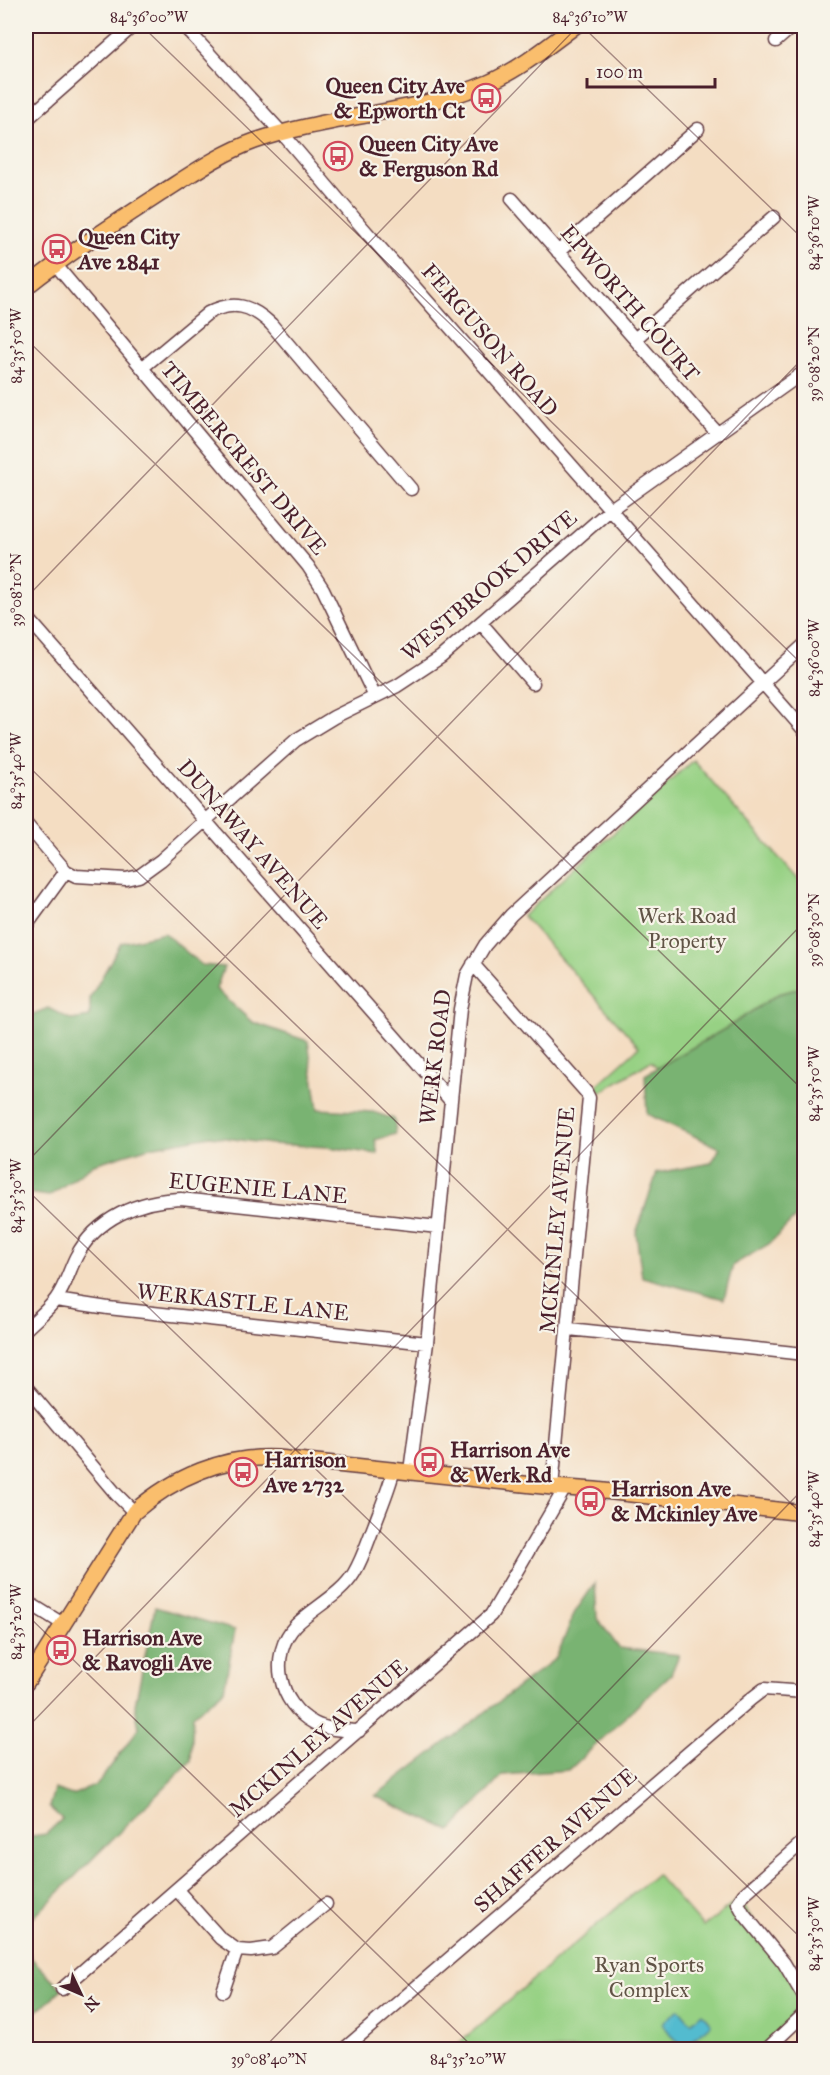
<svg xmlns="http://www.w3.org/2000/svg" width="830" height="2075" viewBox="0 0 830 2075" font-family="'IM FELL Great Primer',serif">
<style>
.green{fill:#97d184;stroke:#707858;stroke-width:1.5}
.forest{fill:#79b372;stroke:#62694e;stroke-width:1.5}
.water{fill:#52bbcf;stroke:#4e6d7d;stroke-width:1.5}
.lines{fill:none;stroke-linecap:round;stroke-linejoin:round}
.minor-casing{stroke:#643c42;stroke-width:15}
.major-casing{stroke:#643c42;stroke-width:18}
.minor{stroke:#fff;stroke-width:12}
.major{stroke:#fabe6d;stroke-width:15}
.ticks{fill:none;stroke:#4a1f2b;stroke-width:1.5;stroke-opacity:0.45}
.labels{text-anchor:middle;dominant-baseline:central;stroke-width:4.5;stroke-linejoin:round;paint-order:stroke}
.poi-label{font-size:22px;font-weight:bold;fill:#4a1f2b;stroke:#f7f3e8;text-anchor:start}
.street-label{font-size:22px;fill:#4a1f2b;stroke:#f7f3e8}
.park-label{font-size:22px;fill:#615446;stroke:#f7f3e8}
.neatline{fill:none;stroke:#4a1f2b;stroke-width:2}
.ticks-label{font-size:15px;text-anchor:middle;fill:#4a1f2b}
</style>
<rect width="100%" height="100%" fill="#f7f3e8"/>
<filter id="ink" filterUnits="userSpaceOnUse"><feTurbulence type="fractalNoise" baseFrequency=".0167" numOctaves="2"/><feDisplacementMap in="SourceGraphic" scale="12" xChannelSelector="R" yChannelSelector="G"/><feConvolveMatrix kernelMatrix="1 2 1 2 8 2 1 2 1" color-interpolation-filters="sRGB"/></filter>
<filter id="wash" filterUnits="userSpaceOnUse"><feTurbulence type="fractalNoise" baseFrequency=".008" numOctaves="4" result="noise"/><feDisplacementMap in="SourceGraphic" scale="24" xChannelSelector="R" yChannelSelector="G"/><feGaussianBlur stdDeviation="1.35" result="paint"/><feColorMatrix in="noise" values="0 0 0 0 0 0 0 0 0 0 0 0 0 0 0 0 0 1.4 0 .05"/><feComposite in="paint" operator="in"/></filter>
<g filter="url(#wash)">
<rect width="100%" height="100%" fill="#f4ddc2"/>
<path class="green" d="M 693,760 L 804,886 L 804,1205 L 784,1210 L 651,1061 L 601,1092 L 596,1086 L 639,1047 L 523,916 Z
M 656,1874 L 703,1927 L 739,1899 L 804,1997 L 804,2014 L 766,2049 L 451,2050 Z"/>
<path class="forest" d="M 164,933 L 202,965 L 224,967 L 216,989 L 252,1022 L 308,1041 L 318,1109 L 373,1112 L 394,1119 L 396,1134 L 375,1140 L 378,1154 L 327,1147 L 271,1144 L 210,1136 L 150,1147 L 94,1164 L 49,1196 L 26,1193 L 26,1017 L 48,1008 L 72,1020 L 90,1017 L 90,998 L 121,943 Z
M 804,987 L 804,1209 L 769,1244 L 733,1265 L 724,1299 L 642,1277 L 636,1233 L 657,1173 L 711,1163 L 720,1148 L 647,1114 L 645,1075 L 728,1027 L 778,994 Z
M 595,1583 L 597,1618 L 619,1648 L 679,1655 L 671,1674 L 569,1770 L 503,1775 L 451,1831 L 375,1796 L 556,1658 L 575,1612 Z
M 155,1607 L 235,1630 L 224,1690 L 193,1715 L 191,1761 L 26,1925 L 26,1837 L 46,1834 L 62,1819 L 49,1807 L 54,1789 L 72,1795 L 97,1785 L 139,1728 L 135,1705 Z
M 26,1946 L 32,1959 L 62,1989 L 26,2021 Z"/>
<path class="water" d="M 679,2009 L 691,2023 L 702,2013 L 711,2024 L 683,2048 L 662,2024 Z"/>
</g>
<g filter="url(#ink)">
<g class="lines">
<g class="minor-casing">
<path id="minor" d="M 184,26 L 282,133 L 355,219 L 804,730
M 776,41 L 793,26
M 26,120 L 133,26
M 512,199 L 718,434
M 558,252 L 698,129
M 55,264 L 308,566 L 323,589 L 375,697
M 635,339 L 774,217
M 142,368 L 208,313 C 233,300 251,305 271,324 L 411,489
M 26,616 L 450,1100
M 481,623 L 533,683
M 26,824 L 66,871 L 76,876 L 126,879 L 139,876 L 161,860 L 296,740 L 334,717 L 397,686 L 441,657 L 611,509 L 804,372
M 26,926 L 66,871
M 473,964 L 586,1092 L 589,1098 L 552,1487
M 56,1300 L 108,1308 L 427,1343
M 26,1329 C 35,1320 48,1310 56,1299 C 65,1287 69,1271 76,1257 C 96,1218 139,1200 181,1199 L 438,1227
M 569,1329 L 804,1354
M 26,1387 L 116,1494 L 134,1512
M 410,1471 L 427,1343 L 460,1009 L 467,975 L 485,945 L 511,915 L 804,645
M 26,1601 L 63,1624
M 359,1731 C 344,1730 327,1730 314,1723 C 278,1704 268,1654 296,1625 C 314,1607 341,1595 354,1573 C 363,1558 368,1541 374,1526 C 381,1507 389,1489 394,1469
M 804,1841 L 744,1894 L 738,1903 L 744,1914 L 784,1963 L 804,1997
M 177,1890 L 220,1938 L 237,1950 L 251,1951 L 272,1948 L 326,1904
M 62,1989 L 491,1615 L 565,1488
M 223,1991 L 237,1950
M 343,2050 L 751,1699 L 764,1689 L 804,1692
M 766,2050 L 804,2014"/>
</g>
<g class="major-casing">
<path id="major" d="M 26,287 C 69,253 114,224 160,194 C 190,175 221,153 255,141 C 330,115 414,114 488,83 C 520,69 547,47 575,26
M 26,1683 L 134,1512 C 174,1477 224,1455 278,1458 L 552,1487 L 595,1490 L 804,1513"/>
</g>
<use href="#minor" class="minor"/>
<use href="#major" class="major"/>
</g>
</g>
<path class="ticks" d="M 142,26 L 804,666M 582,26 L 804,240M 26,32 L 32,26M 26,339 L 804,1091M 26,598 L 578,26M 26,764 L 804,1516M 26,1163 L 804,357M 26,1189 L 804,1941M 26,1614 L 476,2050M 26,1729 L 804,922M 26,2040 L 36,2050M 262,2050 L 804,1488"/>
<defs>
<g id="bus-ring" transform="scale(1.5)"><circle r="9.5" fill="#f7f3e8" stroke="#d1495b" stroke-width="1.5"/><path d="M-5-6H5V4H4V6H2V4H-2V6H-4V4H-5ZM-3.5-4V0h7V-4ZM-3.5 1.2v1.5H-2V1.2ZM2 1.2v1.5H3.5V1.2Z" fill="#d1495b"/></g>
</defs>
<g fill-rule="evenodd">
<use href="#bus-ring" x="486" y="98"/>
<use href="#bus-ring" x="338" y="156"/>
<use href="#bus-ring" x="57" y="249"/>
<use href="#bus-ring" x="429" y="1462"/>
<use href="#bus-ring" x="243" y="1472"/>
<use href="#bus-ring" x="590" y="1501"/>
<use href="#bus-ring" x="61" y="1650"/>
</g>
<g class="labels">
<g class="poi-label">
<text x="465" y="85" text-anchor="end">Queen City Ave<tspan x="465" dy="25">&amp; Epworth Ct</tspan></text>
<text x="359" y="143">Queen City Ave<tspan x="359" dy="25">&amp; Ferguson Rd</tspan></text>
<text x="78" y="236">Queen City<tspan x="78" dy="25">Ave 2841</tspan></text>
<text x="450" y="1449">Harrison Ave<tspan x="450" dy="25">&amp; Werk Rd</tspan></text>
<text x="264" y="1459">Harrison<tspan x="264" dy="25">Ave 2732</tspan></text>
<text x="611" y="1488">Harrison Ave<tspan x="611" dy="25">&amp; Mckinley Ave</tspan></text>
<text x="82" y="1637">Harrison Ave<tspan x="82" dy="25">&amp; Ravogli Ave</tspan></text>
</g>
<g class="street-label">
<text transform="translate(630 303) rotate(49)">EPWORTH COURT</text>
<text transform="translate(490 340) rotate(49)">FERGUSON ROAD</text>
<text transform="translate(244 458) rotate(50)">TIMBERCREST DRIVE</text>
<text transform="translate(489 585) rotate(-40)">WESTBROOK DRIVE</text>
<text transform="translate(253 844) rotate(49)">DUNAWAY AVENUE</text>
<text transform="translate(435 1057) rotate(-83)">WERK ROAD</text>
<text transform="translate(258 1188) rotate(5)">EUGENIE LANE</text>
<text transform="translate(557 1220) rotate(-85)">MCKINLEY AVENUE</text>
<text transform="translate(243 1302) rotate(6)">WERKASTLE LANE</text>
<text transform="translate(318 1738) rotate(-41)">MCKINLEY AVENUE</text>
<text transform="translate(555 1840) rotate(-41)">SHAFFER AVENUE</text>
</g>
<g class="park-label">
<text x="687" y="915">Werk Road<tspan x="687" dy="25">Property</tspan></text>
<text x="649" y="1964">Ryan Sports<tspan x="649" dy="25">Complex</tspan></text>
</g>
</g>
<rect width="830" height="2075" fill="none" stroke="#f7f3e8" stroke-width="66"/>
<g transform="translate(81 1994) rotate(134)" stroke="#f7f3e8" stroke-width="4.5" paint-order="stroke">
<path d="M0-4.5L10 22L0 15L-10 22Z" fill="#4a1f2b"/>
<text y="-9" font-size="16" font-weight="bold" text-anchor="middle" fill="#4a1f2b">N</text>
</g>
<path d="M587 78v9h128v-9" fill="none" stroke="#4a1f2b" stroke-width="3"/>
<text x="596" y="78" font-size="18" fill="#4a1f2b" stroke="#f7f3e8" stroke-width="4.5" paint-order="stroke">100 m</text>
<rect x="33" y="33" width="764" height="2009" class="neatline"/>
<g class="ticks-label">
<text x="149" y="22">84°36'00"W</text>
<text x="590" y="22">84°36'10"W</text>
<text transform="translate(814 233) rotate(-90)" y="5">84°36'10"W</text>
<text transform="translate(16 346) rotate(-90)" y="5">84°35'50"W</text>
<text transform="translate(814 364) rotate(-90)" y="5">39°08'20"N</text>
<text transform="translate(16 590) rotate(-90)" y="5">39°08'10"N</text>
<text transform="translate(814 658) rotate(-90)" y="5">84°36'00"W</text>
<text transform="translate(16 771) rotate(-90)" y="5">84°35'40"W</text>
<text transform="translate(814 930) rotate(-90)" y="5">39°08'30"N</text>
<text transform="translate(814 1084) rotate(-90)" y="5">84°35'50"W</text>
<text transform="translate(16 1196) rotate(-90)" y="5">84°35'30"W</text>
<text transform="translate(814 1509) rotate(-90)" y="5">84°35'40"W</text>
<text transform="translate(16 1622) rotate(-90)" y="5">84°35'20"W</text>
<text transform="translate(814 1934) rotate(-90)" y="5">84°35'30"W</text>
<text x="269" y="2064">39°08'40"N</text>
<text x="468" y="2064">84°35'20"W</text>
</g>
</svg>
